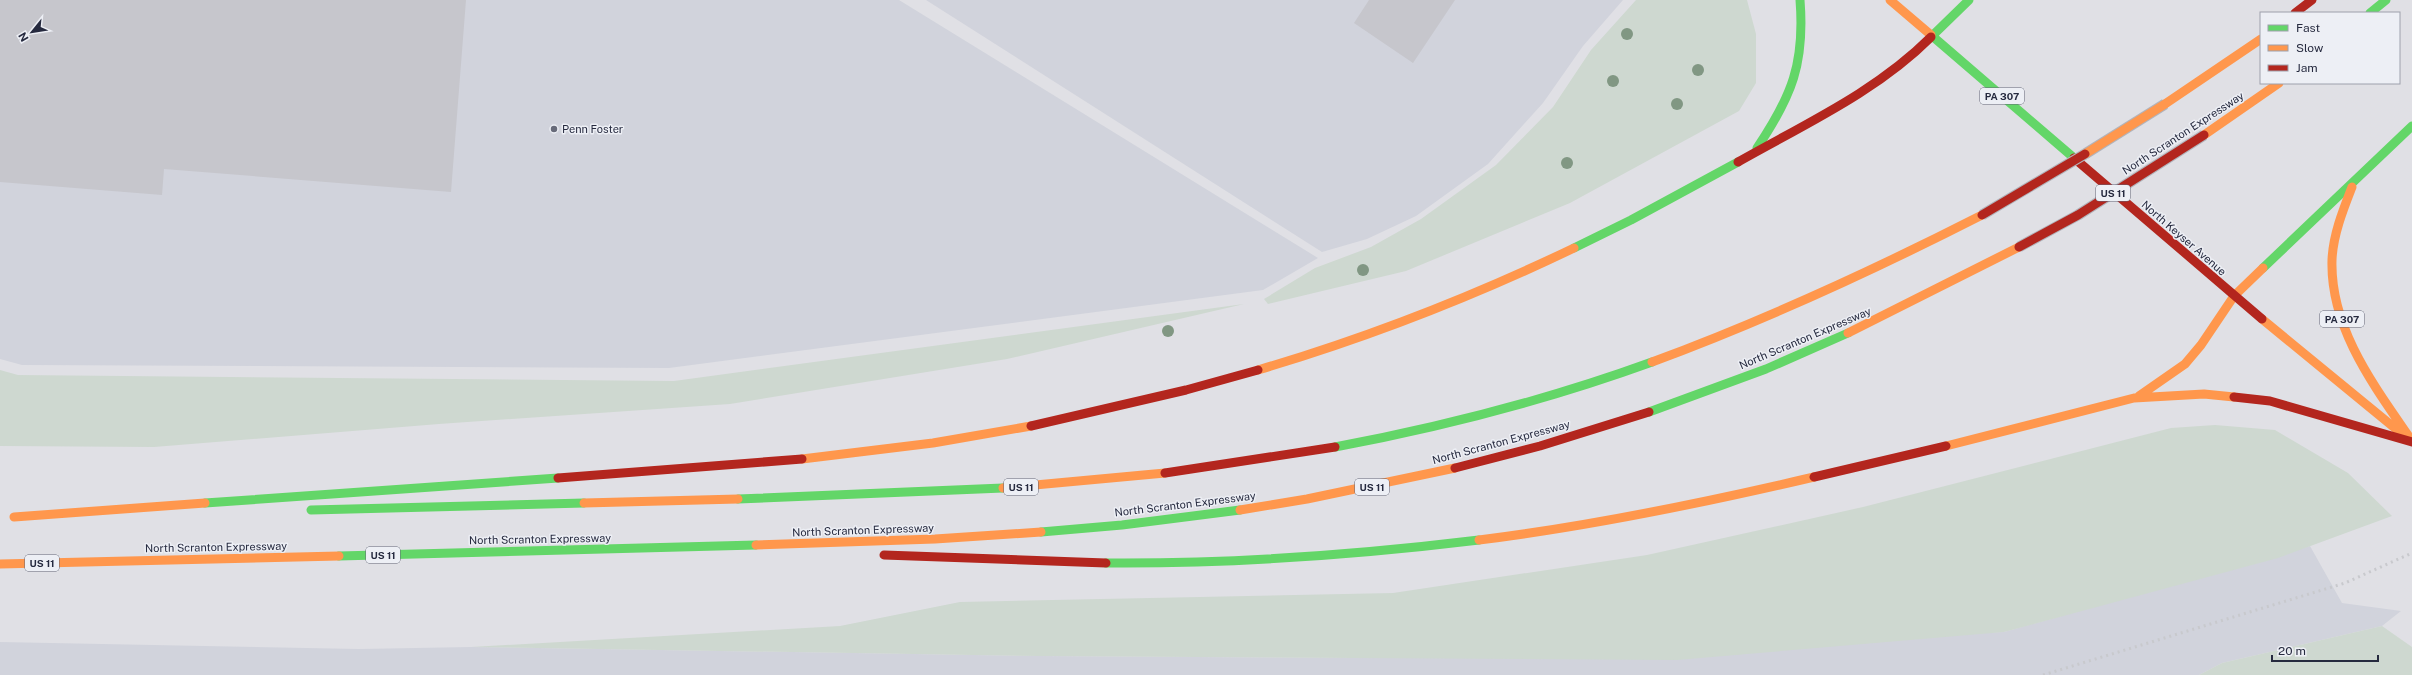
<svg xmlns="http://www.w3.org/2000/svg" width="2412" height="675" viewBox="0 0 2412 675" font-family="'Public Sans',sans-serif">
<style>
.built{fill:#d1d3dc}
.green{fill:#ced8d0}
.building{fill:#c6c6cc}
.lines{fill:none;stroke-linecap:round;stroke-linejoin:round}
.fast{stroke:#63d668;stroke-width:9}
.slow{stroke:#ff974d;stroke-width:9}
.jam{stroke:#b3261e;stroke-width:9}
.rail{stroke:#c8c9cd;stroke-width:3;stroke-dasharray:2 4;stroke-linecap:butt}
.slow-bridge-casing{stroke:#b2b3ba;stroke-width:11;stroke-linecap:butt}
.jam-bridge-casing{stroke:#b2b3ba;stroke-width:11;stroke-linecap:butt}
.slow-bridge{stroke:#ff974d;stroke-width:9}
.jam-bridge{stroke:#b3261e;stroke-width:9}
.tree{fill:#819783}
.poi-dot{fill:#676a79;stroke:#edeff5;stroke-width:1.5}
.labels{text-anchor:middle;dominant-baseline:central;stroke-width:3;stroke-linejoin:round;paint-order:stroke}
.shield{fill:#edeff5;stroke:#626576;stroke-width:1}
.shield-label{font-size:10px;font-weight:bold;fill:#262a3f}
.poi-label{font-size:11px;fill:#262a3f;stroke:#edeff5;text-anchor:start}
.street-label{font-size:11px;fill:#262a3f;stroke:#edeff5}
</style>
<rect width="100%" height="100%" fill="#e0e0e5"/>
<path class="built" d="M 0,0 L 899,0 L 1318,258 L 1263,290 L 669,368 L 22,365 L 0,359 Z
M 926,0 L 1623,0 L 1583,46 L 1543,103 L 1488,164 L 1416,216 L 1367,239 L 1322,252 Z
M 2310,546 L 2342,603 L 2401,611 L 2382,626 L 2222,663 L 2199,675 L 0,675 L 0,642 L 359,649 L 471,647 L 1039,656 L 1359,658 L 2004,632 Z"/>
<path class="green" d="M 1636,0 L 1747,0 L 1756,34 L 1756,83 L 1739,111 L 1570,203 L 1406,271 L 1268,304 L 1264,299 L 1315,268 L 1371,247 L 1421,219 L 1496,165 L 1553,107 L 1591,50 Z
M 1244,304 L 1007,359 L 730,404 L 439,424 L 154,447 L 0,446 L 0,370 L 18,375 L 674,381 Z
M 2215,425 L 2275,430 L 2348,473 L 2392,516 L 2278,558 L 2004,632 L 1677,660 L 1039,656 L 471,647 L 840,626 L 960,602 L 1393,593 L 1647,555 L 1863,507 L 2171,428 Z
M 2382,626 L 2412,647 L 2412,675 L 2199,675 L 2222,663 Z"/>
<path class="building" d="M 0,0 L 466,0 L 451,192 L 164,169 L 162,195 L 0,182 Z
M 1369,0 L 1455,0 L 1413,63 L 1354,23 Z"/>
<g class="lines">
<path class="fast" d="M 2370,13 L 2386,0
M 1931,35 L 2074,158
M 1931,37 L 1969,0
M 1757,148 C 1792,96 1805,63 1800,0
M 1574,248 L 1631,220 L 1738,162
M 2263,268 L 2412,126
M 1649,412 L 1766,369 L 1848,333
M 1335,447 C 1442,427 1550,399 1652,362
M 738,499 L 1003,488
M 205,503 L 558,478
M 311,510 L 584,503
M 1041,532 L 1122,525 L 1240,510
M 339,556 L 756,545
M 1106,563 C 1231,564 1355,555 1479,540"/>
<path class="slow" d="M 1890,0 L 1931,35
M 2165,104 L 2261,39
M 2204,135 L 2279,83
M 2352,187 C 2343,210 2333,235 2332,260 C 2330,329 2375,387 2412,441
M 2262,319 L 2407,438
M 1848,333 L 2019,247
M 1652,362 C 1766,320 1874,270 1982,215
M 1258,370 C 1366,338 1472,297 1574,248
M 2139,396 L 2185,364 L 2201,345 L 2234,296 L 2263,268
M 1946,446 L 2134,398 L 2204,394 L 2234,397
M 802,459 L 933,443 L 1031,426
M 1003,488 L 1165,473
M 584,503 L 738,499
M 1240,510 L 1307,499 L 1455,468
M 14,517 L 205,503
M 1479,540 C 1592,526 1703,503 1814,477
M 756,545 L 935,539 L 1041,532
M 0,564 L 339,556"/>
<path class="jam" d="M 2295,13 L 2312,0
M 2074,158 L 2262,319
M 1738,162 C 1805,124 1876,92 1931,37
M 2234,397 L 2270,401 L 2412,442
M 1031,426 L 1186,390 L 1258,370
M 1455,468 L 1540,446 L 1649,412
M 1165,473 L 1335,447
M 1814,477 L 1946,446
M 558,478 L 802,459
M 884,555 L 1106,563"/>
<path class="rail" d="M 2043,675 L 2345,583 L 2412,553"/>
<g class="slow-bridge-casing">
<path id="slow-bridge" d="M 2085,154 L 2165,104"/>
</g>
<g class="jam-bridge-casing">
<path id="jam-bridge" d="M 1982,215 L 2085,154
M 2019,247 L 2078,215 L 2204,135"/>
</g>
<use href="#slow-bridge" class="slow-bridge"/>
<use href="#jam-bridge" class="jam-bridge"/>
</g>
<g class="tree">
<circle cx="1627" cy="34" r="6"/>
<circle cx="1698" cy="70" r="6"/>
<circle cx="1613" cy="81" r="6"/>
<circle cx="1677" cy="104" r="6"/>
<circle cx="1567" cy="163" r="6"/>
<circle cx="1363" cy="270" r="6"/>
<circle cx="1168" cy="331" r="6"/>
</g>
<circle class="poi-dot" cx="554" cy="129" r="4"/>
<g class="labels">
<g class="shield">
<rect x="1980" y="88" width="44" height="16" rx="3"/>
<rect x="2096" y="185" width="34" height="16" rx="3"/>
<rect x="2320" y="311" width="44" height="16" rx="3"/>
<rect x="1004" y="479" width="34" height="16" rx="3"/>
<rect x="1355" y="479" width="34" height="16" rx="3"/>
<rect x="366" y="547" width="34" height="16" rx="3"/>
<rect x="25" y="555" width="34" height="16" rx="3"/>
</g>
<g class="shield-label">
<text x="2002" y="96">PA 307</text>
<text x="2113" y="193">US 11</text>
<text x="2342" y="319">PA 307</text>
<text x="1021" y="487">US 11</text>
<text x="1372" y="487">US 11</text>
<text x="383" y="555">US 11</text>
<text x="42" y="563">US 11</text>
</g>
<g class="poi-label">
<text x="562" y="129">Penn Foster</text>
</g>
<g class="street-label">
<text transform="translate(2183 133) rotate(-33)">North Scranton Expressway</text>
<text transform="translate(2184 238) rotate(41)">North Keyser Avenue</text>
<text transform="translate(1805 338) rotate(-23)">North Scranton Expressway</text>
<text transform="translate(1501 442) rotate(-15)">North Scranton Expressway</text>
<text transform="translate(1185 504) rotate(-7)">North Scranton Expressway</text>
<text transform="translate(863 530) rotate(-2)">North Scranton Expressway</text>
<text transform="translate(540 539) rotate(-1)">North Scranton Expressway</text>
<text transform="translate(216 547) rotate(-1)">North Scranton Expressway</text>
</g>
</g>
<rect x="2260" y="12" width="140" height="72" fill="#edeff5" stroke="#9da0ac"/>
<rect x="2268" y="25" width="20" height="6" fill="#63d668" stroke="#9da0ac"/>
<text x="2296" y="32" font-size="12" fill="#262a3f">Fast</text>
<rect x="2268" y="45" width="20" height="6" fill="#ff974d" stroke="#9da0ac"/>
<text x="2296" y="52" font-size="12" fill="#262a3f">Slow</text>
<rect x="2268" y="65" width="20" height="6" fill="#b3261e" stroke="#9da0ac"/>
<text x="2296" y="72" font-size="12" fill="#262a3f">Jam</text>
<g transform="translate(32 32) rotate(240)" stroke="#edeff5" stroke-width="3" paint-order="stroke">
<path d="M0-3L7 15L0 10L-7 15Z" fill="#262a3f"/>
<text y="-6" font-size="11" font-weight="bold" text-anchor="middle" fill="#262a3f">N</text>
</g>
<path d="M2272 655v6h106v-6" fill="none" stroke="#262a3f" stroke-width="2"/>
<text x="2278" y="655" font-size="12" fill="#262a3f" stroke="#edeff5" stroke-width="3" paint-order="stroke">20 m</text>
</svg>
